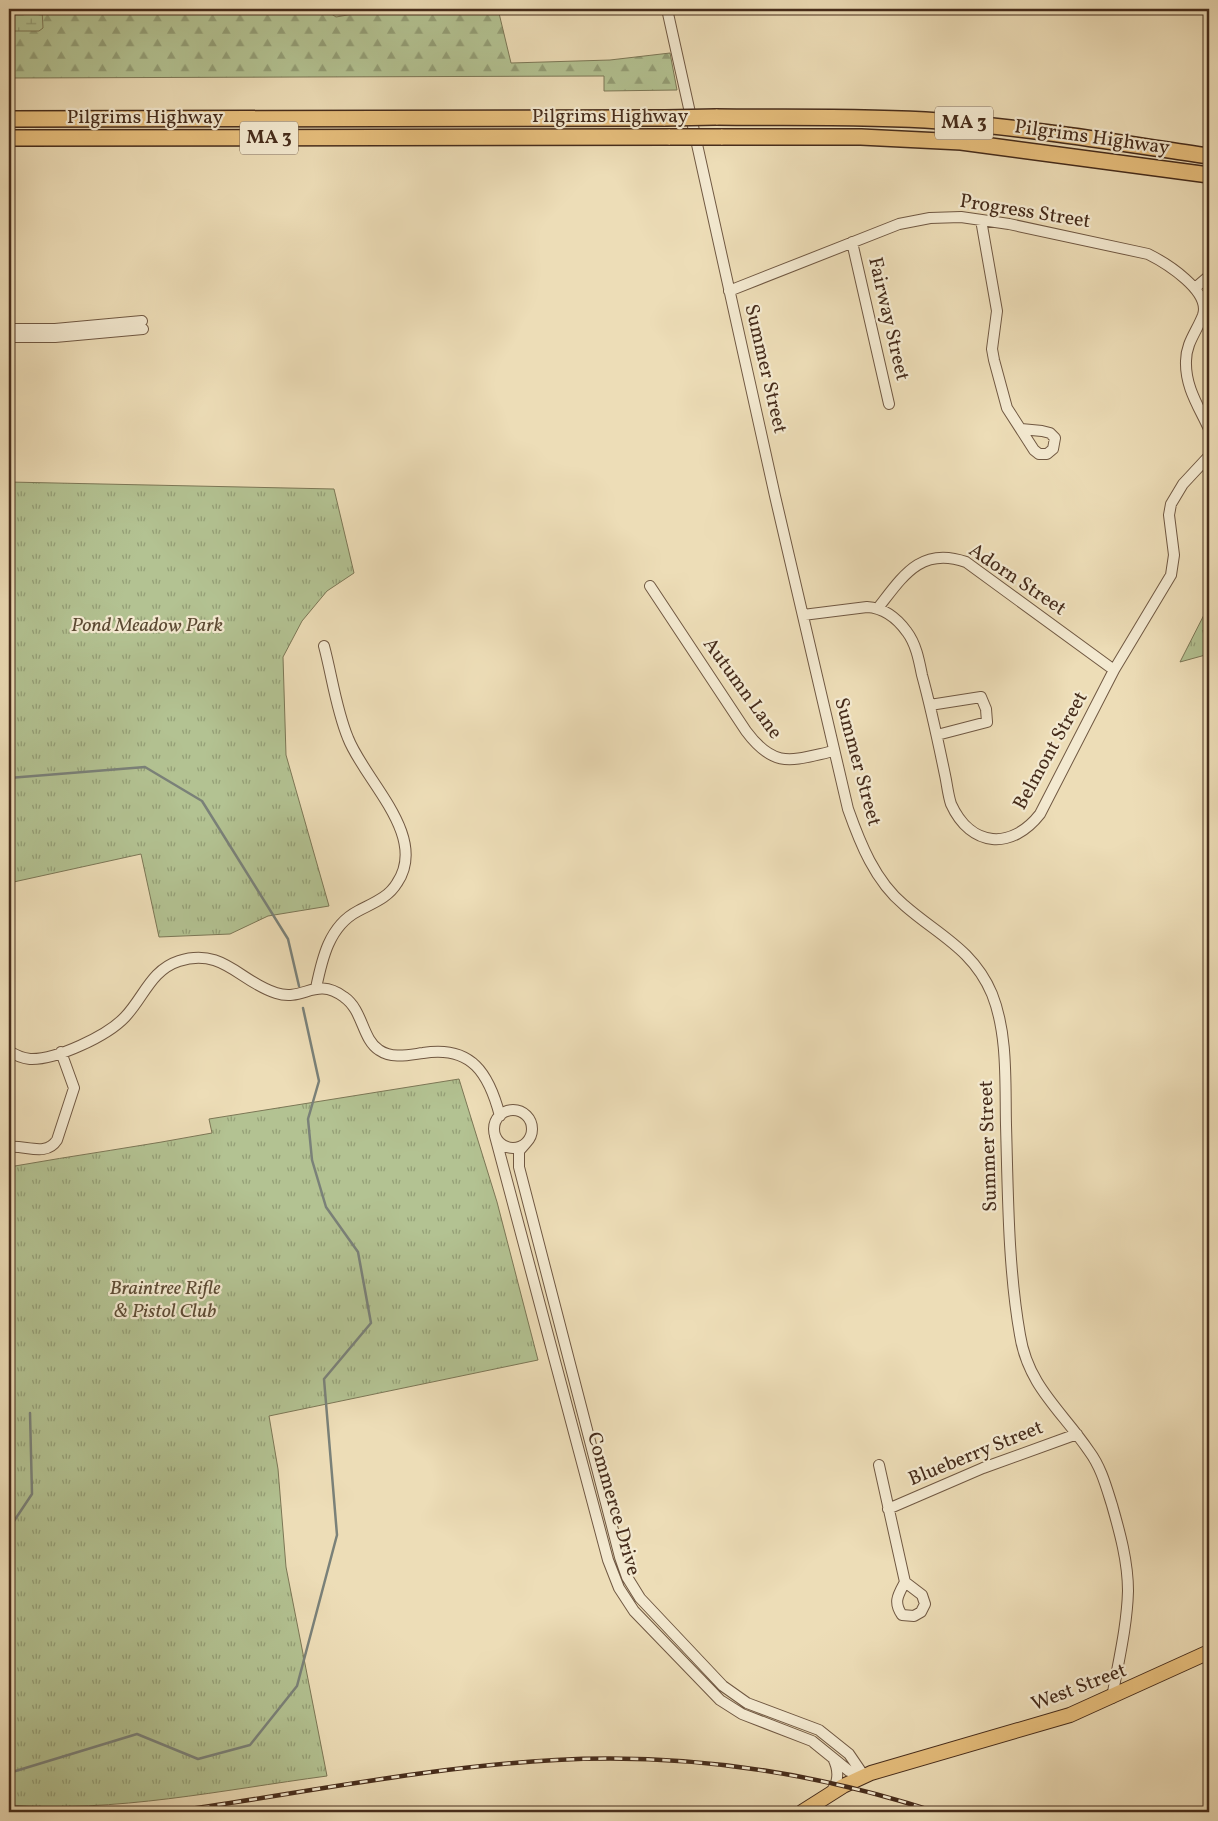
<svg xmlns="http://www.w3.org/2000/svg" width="1218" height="1821" viewBox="0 0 1218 1821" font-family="Vollkorn,serif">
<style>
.forest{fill:url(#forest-firs);stroke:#7c7756}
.wetland{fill:url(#wetland-marsh);stroke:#7c7756}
.park{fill:url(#park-tufts);stroke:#7c7756}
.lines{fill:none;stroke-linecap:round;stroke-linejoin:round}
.stream{stroke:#7a8179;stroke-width:2.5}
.minor-casing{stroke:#705842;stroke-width:12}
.major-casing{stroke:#462c1b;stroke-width:16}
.highway-casing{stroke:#462c1b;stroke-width:18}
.minor{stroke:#f3e9d0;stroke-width:10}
.major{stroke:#e6be7c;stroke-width:14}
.highway{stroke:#e6be7c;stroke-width:15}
.rail-casing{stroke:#462c1b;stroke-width:4.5}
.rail{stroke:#f3e9d0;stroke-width:2.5;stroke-dasharray:8;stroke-linecap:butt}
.highway-bridge-casing{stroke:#462c1b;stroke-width:18;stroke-linecap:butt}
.highway-bridge{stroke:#e6be7c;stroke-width:15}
.labels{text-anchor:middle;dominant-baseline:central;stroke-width:4.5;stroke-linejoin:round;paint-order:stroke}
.shield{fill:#f3e9d0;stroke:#7a6551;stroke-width:1}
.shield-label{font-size:19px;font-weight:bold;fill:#462c1b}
.street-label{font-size:20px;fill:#462c1b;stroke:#f3e9d0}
.park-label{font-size:20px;font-style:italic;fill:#5c4a33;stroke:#f3e9d0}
</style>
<defs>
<pattern id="forest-firs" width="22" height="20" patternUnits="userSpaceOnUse" patternTransform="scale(1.25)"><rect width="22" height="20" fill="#b3c292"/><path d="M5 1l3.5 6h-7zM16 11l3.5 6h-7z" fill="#939e76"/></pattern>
<pattern id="wetland-marsh" width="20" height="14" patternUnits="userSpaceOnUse" patternTransform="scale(1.25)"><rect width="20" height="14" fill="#b3c292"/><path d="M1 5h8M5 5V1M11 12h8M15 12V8" fill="none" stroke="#939e76"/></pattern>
<pattern id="park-tufts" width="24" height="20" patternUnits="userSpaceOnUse" patternTransform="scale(1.25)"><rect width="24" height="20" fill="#b3c292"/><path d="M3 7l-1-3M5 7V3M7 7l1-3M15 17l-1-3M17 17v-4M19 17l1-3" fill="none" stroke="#939e76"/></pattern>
</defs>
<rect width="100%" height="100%" fill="#edddb7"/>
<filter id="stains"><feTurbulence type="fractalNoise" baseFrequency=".004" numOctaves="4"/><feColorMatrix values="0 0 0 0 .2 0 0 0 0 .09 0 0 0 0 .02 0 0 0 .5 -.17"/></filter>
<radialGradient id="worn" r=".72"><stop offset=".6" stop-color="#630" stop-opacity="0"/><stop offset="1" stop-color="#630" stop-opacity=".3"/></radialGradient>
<path class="forest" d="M 9,9 L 498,9 L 511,63 L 610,60 L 670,53 L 677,90 L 604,91 L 604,76 L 9,78 Z"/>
<path class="wetland" d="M 9,9 L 42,9 L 43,28 L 39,31 L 9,31 Z
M 324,9 L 360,9 L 359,13 L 336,17 Z"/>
<path class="park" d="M 9,482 L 334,489 L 354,573 L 327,591 L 302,621 L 283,657 L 286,755 L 329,906 L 268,916 L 230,934 L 159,937 L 141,854 L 9,883 Z
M 1209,605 L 1209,654 L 1180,662 Z
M 459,1079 L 497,1202 L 538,1360 L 269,1416 L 278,1469 L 286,1567 L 327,1776 C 222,1790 115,1813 9,1805 L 9,1167 C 76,1155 144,1146 212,1133 L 209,1119 Z"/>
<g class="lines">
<path class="stream" d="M 9,778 L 145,767 L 202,801 L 288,939 L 299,986
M 9,1547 L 12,1524 L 32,1494 L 30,1413
M 9,1773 L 137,1734 L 198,1759 L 250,1745 L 297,1686 L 337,1535 L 324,1379 L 371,1323 L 358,1252 L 326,1207 L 312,1160 L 308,1119 L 319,1081 L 303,1008"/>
<g class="minor-casing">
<path id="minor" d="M 667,9 L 775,496 L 848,809 C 860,843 875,881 904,905 C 938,935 973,949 992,994 C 1008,1034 1005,1083 1006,1125 C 1008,1194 1008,1267 1020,1335 C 1028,1386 1062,1411 1089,1451 C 1101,1467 1106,1486 1112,1505 C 1120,1533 1128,1562 1128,1591 C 1127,1627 1118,1663 1112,1698
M 981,220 L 997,311 L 992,349 L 994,360 L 1007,408 L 1034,450 L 1039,454 L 1047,454 L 1053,449 L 1055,438 L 1050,433 L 1042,431 L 1021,429
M 852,242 L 889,404
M 1195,288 L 1209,276
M 729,291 L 899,224 L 930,218 L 961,217 L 1009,224 L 1148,254 C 1166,263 1211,291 1203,315 C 1197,331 1186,343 1186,361 C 1185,387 1199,407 1209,429
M 9,329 L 55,329 L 142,321
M 9,337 L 55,337 L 143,329
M 650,586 L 746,731 C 775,770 792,760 834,751
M 878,608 C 903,576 921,546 966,562 L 1114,670
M 803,615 L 867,607 C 884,608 897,618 907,632 C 916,644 919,660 922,675 C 931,708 938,741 945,775 C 947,784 948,795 951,804 C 971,848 1012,850 1040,814 L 1114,670 L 1171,575 L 1174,555 L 1169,515 L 1171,504 L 1183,484 L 1209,456
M 930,705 L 981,697 L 986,709 L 987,722 L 937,735
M 316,988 C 322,959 329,926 358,911 C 373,903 388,898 397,883 C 429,836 364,780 348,738 C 336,709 332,676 324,646
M 9,1051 C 15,1055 22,1058 30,1059 C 56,1060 107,1036 125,1017 C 144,997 151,970 179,961 C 223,947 240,982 276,993 C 304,1002 315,976 344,997 C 363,1010 362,1039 379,1050 C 392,1059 408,1055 423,1053 C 472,1045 489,1074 500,1116
M494 1129a19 19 0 1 1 38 0a19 19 0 1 1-38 0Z
M 495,1136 L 608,1560 L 619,1588 L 634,1611 L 720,1700 L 742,1714 L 812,1741 L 849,1771 L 864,1776
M 526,1143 L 519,1151 L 519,1167 L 620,1557 L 627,1577 L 640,1598 L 723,1686 L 747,1703 L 819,1730 L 849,1754 L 864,1776
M 9,1147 C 26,1145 46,1157 57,1140 L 74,1088 L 61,1052
M 879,1465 L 905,1582 L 922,1595 L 925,1604 L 921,1612 L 914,1616 L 902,1615 C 893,1602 898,1595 905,1582
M 888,1509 L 983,1468 L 1077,1434
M 830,1793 C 839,1783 839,1770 833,1758"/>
</g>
<g class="major-casing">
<path id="major" d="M 802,1812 L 843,1786 L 871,1773 L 1070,1715 L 1209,1652"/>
</g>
<g class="highway-casing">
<path id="highway" d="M 716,117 C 790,118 865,116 939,121 C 1030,128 1119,143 1209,156
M 9,119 L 665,118
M 721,137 L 861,137 L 961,142 L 1209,175
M 9,138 L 670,137"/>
</g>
<use href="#minor" class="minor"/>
<use href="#major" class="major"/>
<use href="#highway" class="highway"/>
<g class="rail-casing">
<path id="rail" d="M 170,1812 C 298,1794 427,1767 556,1760 C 684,1753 814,1772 936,1812"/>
</g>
<use href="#rail" class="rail"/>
<g class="highway-bridge-casing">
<path id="highway-bridge" d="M 665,118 L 716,117
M 670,137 L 721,137"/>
</g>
<use href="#highway-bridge" class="highway-bridge"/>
</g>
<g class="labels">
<g class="shield">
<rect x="935" y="106.5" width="58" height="33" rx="4"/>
<rect x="240" y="121.5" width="58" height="33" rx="4"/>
</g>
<g class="shield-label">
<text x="964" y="123">MA 3</text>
<text x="269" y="138">MA 3</text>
</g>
<g class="street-label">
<text x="610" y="117">Pilgrims Highway</text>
<text x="145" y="118">Pilgrims Highway</text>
<text transform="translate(1092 138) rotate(8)">Pilgrims Highway</text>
<text transform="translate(1025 212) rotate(9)">Progress Street</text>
<text transform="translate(888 319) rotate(77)">Fairway Street</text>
<text transform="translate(765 369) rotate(77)">Summer Street</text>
<text transform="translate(1017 580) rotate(34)">Adorn Street</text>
<text transform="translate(742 689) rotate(54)">Autumn Lane</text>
<text transform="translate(1051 751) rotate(-61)">Belmont Street</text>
<text transform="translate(857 762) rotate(75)">Summer Street</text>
<text transform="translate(989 1146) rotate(-92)">Summer Street</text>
<text transform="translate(976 1454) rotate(-22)">Blueberry Street</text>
<text transform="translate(613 1504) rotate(74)">Commerce Drive</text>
<text transform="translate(1079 1688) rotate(-21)">West Street</text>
</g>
<g class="park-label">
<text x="147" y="626">Pond Meadow Park</text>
<text x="165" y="1289">Braintree Rifle<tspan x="165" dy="23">&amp; Pistol Club</tspan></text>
</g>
</g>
<rect width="1218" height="1821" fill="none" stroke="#edddb7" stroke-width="30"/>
<rect x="10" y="10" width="1198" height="1801" fill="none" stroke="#462c1b" stroke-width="2.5"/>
<rect x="15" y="15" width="1188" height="1791" fill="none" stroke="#462c1b"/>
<rect width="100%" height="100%" filter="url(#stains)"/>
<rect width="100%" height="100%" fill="url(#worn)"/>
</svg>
